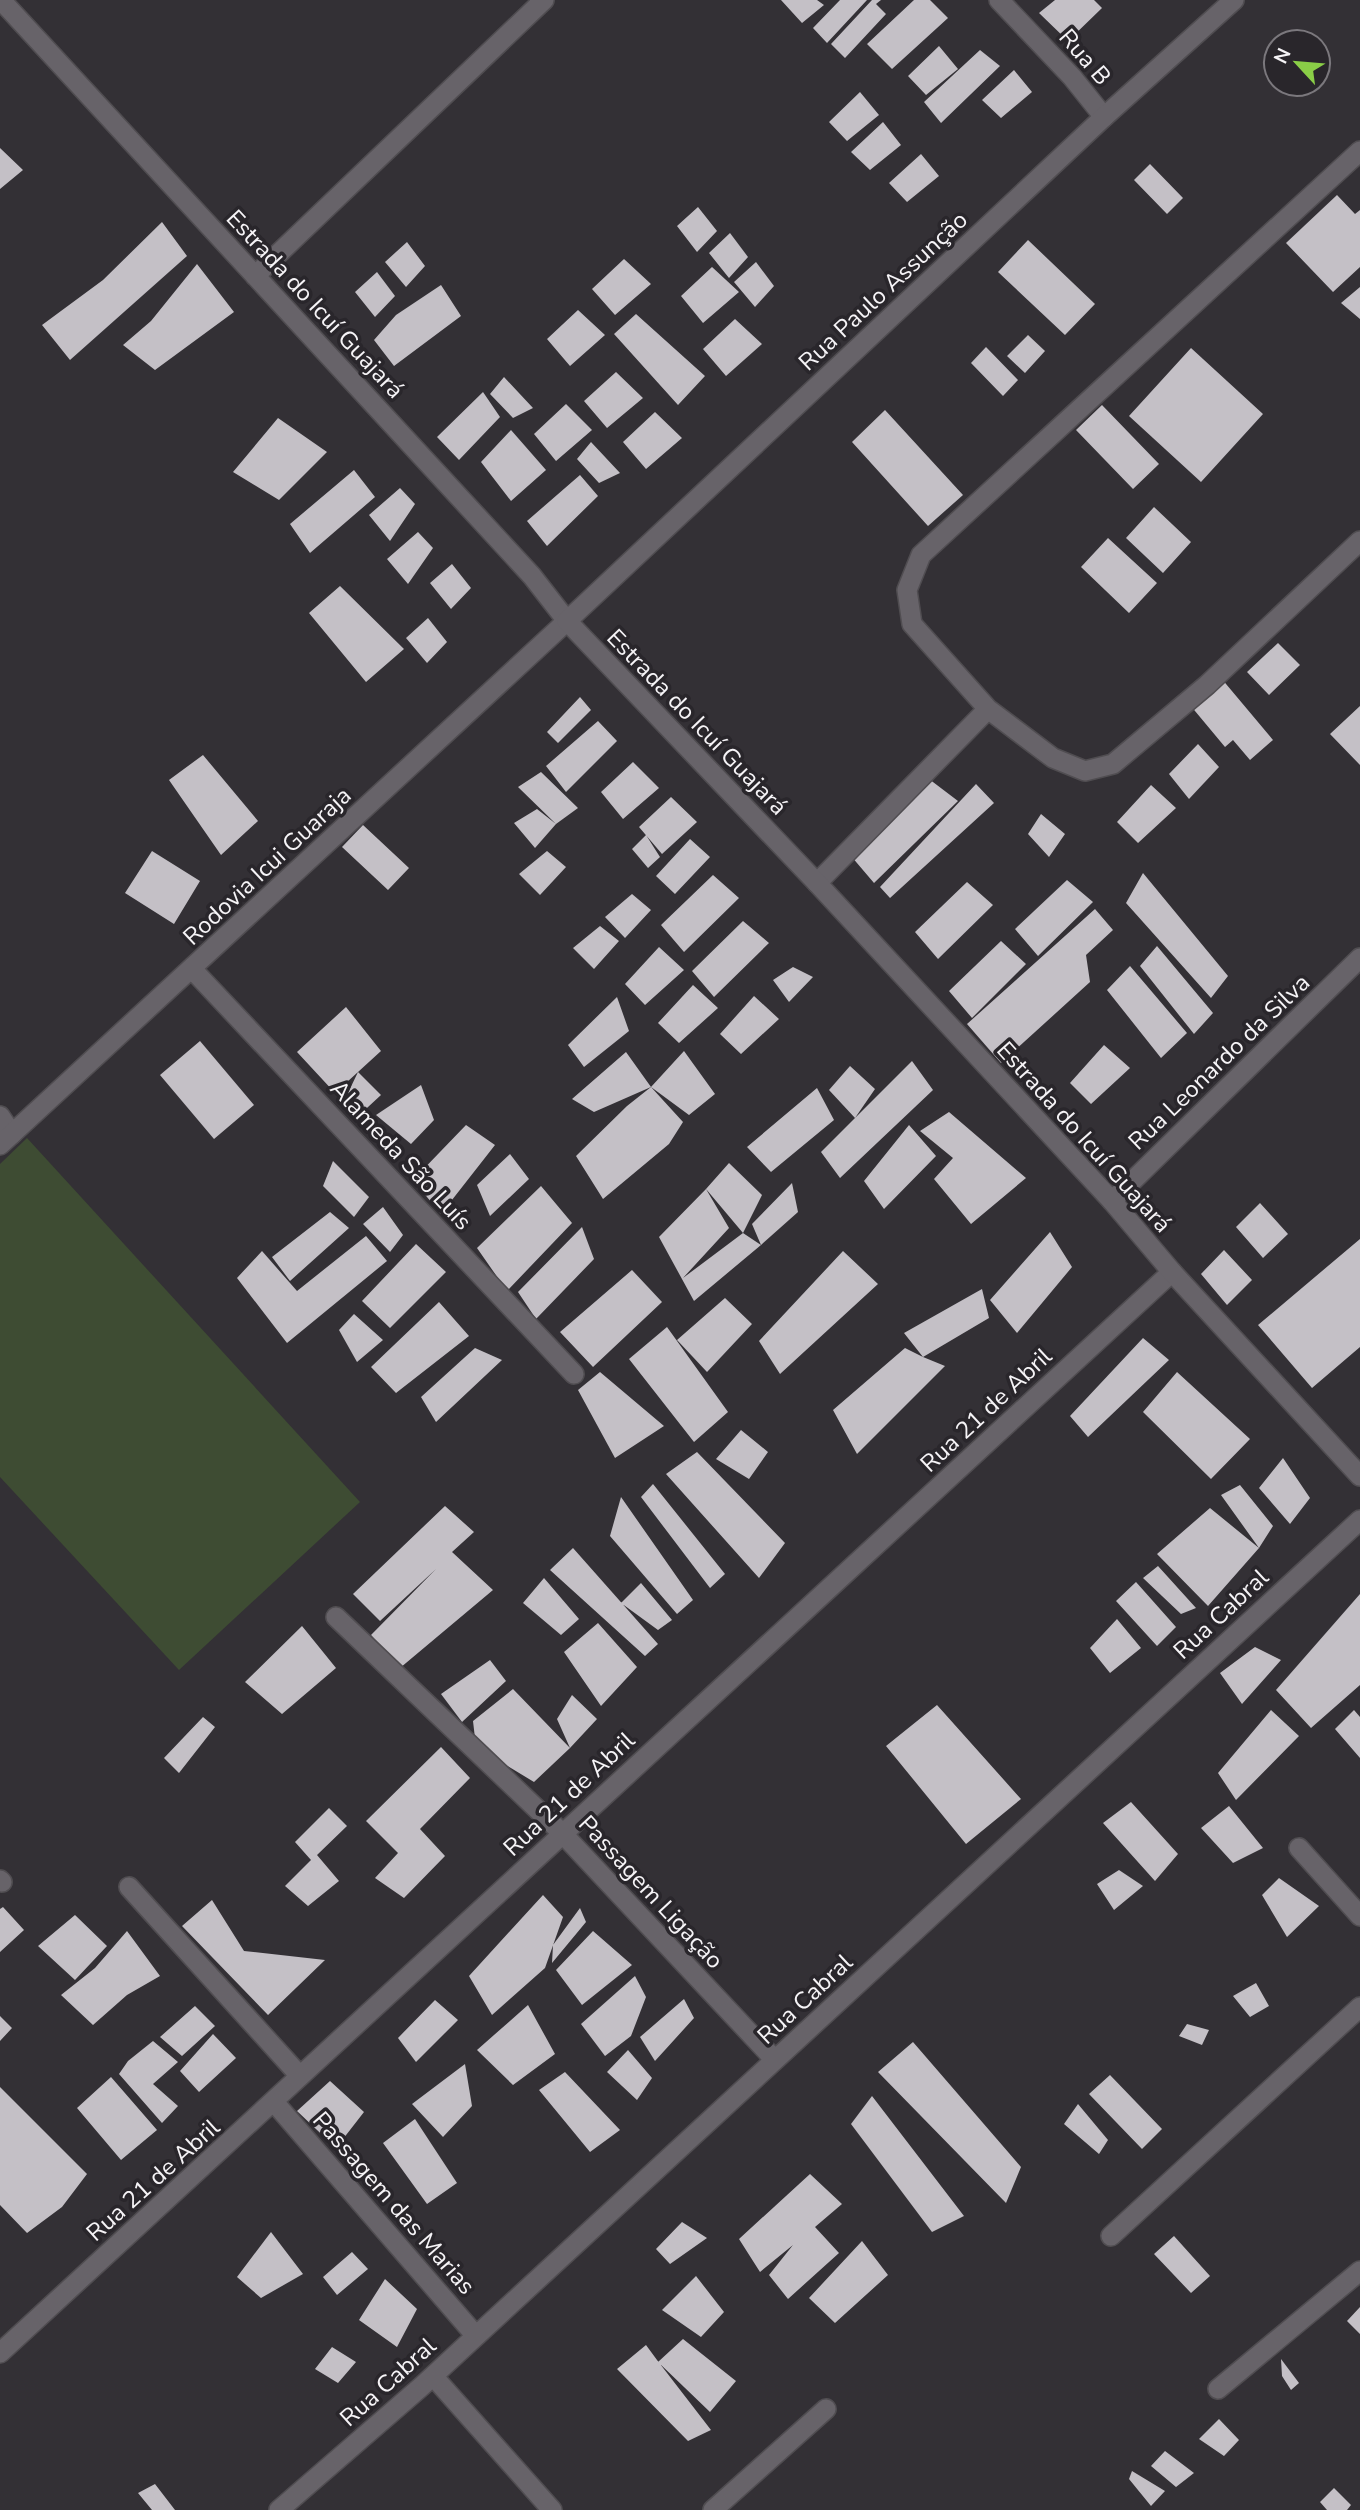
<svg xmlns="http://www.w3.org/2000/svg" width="1360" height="2510" viewBox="0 0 1360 2510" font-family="'Nunito Sans',sans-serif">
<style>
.green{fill:#3e4c33}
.building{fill:#c4c0c6}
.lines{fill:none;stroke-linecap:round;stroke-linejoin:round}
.service-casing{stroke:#504d51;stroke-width:22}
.minor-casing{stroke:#504d51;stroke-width:22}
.tertiary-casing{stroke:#504d51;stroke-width:22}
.service{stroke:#676369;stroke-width:19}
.minor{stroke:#676369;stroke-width:19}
.tertiary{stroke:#676369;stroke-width:19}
.labels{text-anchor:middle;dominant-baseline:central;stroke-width:7;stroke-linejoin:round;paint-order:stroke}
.street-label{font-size:24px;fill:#f6f4f7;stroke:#29262b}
</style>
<rect width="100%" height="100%" fill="#333035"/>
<path class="green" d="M 27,1138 L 360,1502 L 179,1670 L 0,1477 L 0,1164 Z"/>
<path class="building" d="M 781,0 L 817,0 L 824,5 L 802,23 Z
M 840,0 L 867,0 L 827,43 L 813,28 Z
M 872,0 L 881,0 L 876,4 L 886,14 L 845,58 L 831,44 Z
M 914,0 L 930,0 L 948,18 L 892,69 L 867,44 Z
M 1055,0 L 1094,0 L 1102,8 L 1068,41 L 1039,13 Z
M 939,46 L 958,69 L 926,95 L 908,76 Z
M 980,50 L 1000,66 L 941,123 L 924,102 Z
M 1014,70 L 1032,92 L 1001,118 L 982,100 Z
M 860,92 L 879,115 L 847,141 L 829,122 Z
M 883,122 L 901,145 L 870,170 L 851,152 Z
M 0,148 L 23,170 L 0,189 Z
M 921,154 L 939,176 L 907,202 L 889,183 Z
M 1150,164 L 1183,198 L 1167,214 L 1134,180 Z
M 1337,195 L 1355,214 L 1360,210 L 1360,267 L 1333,292 L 1286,243 Z
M 698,207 L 717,231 L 697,252 L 677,226 Z
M 162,222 L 187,256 L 70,360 L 42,325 L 103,280 Z
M 730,233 L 748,257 L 729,278 L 709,253 Z
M 1028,240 L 1095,304 L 1065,335 L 998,272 Z
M 407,242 L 425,266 L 406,287 L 385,262 Z
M 624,259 L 651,284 L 615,315 L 592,289 Z
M 756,262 L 774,286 L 755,307 L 734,282 Z
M 197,264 L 234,312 L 155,370 L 123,345 L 151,321 Z
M 712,267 L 739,292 L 703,323 L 681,296 Z
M 377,272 L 395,296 L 375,317 L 355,292 Z
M 441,285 L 461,316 L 394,366 L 374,340 L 396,315 Z
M 1360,287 L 1360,319 L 1341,303 Z
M 578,310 L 605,335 L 570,366 L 547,339 Z
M 636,314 L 705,376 L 678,405 L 614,334 Z
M 735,319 L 762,344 L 726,376 L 703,349 Z
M 1028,335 L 1045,351 L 1025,373 L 1007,356 Z
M 986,347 L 1018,380 L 1003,396 L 971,363 Z
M 1191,348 L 1263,414 L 1201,482 L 1129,416 Z
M 616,372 L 643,398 L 607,428 L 584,401 Z
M 504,377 L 533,408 L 513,418 L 490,394 Z
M 483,392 L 500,417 L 459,460 L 437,437 Z
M 566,404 L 592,430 L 556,461 L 534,434 Z
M 1102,405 L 1159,464 L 1133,489 L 1076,430 Z
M 885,410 L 963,495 L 928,526 L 852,442 Z
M 655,412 L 682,438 L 646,469 L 623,442 Z
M 278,418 L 327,452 L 279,500 L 233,472 Z
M 511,430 L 546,470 L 511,501 L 481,462 Z
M 591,442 L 620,473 L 599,483 L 577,459 Z
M 354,470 L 375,497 L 310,553 L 290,524 Z
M 580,475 L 598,496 L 547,546 L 527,521 Z
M 400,488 L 415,504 L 390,541 L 369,515 Z
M 1154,507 L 1191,542 L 1163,573 L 1126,538 Z
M 418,532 L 433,548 L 408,584 L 387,559 Z
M 1108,538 L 1157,583 L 1129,613 L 1081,567 Z
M 452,564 L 471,588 L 451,609 L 430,583 Z
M 340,586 L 404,649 L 366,682 L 309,613 Z
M 428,618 L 447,642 L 427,663 L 406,638 Z
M 1278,643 L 1300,665 L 1269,695 L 1247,672 Z
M 1221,678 L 1273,740 L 1250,760 L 1233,740 L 1225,747 L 1190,705 Z
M 580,697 L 591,710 L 558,743 L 547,732 Z
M 1360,706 L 1360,765 L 1330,734 Z
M 598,721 L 617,741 L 566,792 L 546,766 Z
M 1198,744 L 1219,767 L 1189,799 L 1169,774 Z
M 203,755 L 258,821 L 221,855 L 169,780 Z
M 633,762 L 659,788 L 623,819 L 601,792 Z
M 541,772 L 578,808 L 556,824 L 518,787 Z
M 929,779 L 958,801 L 874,883 L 851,856 Z
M 976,784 L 994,803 L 890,898 L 880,887 Z
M 1151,785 L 1176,808 L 1138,843 L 1117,822 Z
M 671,797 L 697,822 L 662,854 L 639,827 Z
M 537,809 L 556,824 L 535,848 L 514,823 Z
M 1041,814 L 1065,834 L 1049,857 L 1028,834 Z
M 363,825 L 409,868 L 388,890 L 342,847 Z
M 646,835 L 660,857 L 648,868 L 632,849 Z
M 690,839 L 710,857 L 675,894 L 656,876 Z
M 152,851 L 200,881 L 174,924 L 125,893 Z
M 547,851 L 566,867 L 540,895 L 519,874 Z
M 1143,873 L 1228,976 L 1211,998 L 1126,903 Z
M 713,875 L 739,898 L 684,952 L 661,925 Z
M 1067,880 L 1093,902 L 1038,956 L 1015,929 Z
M 967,882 L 993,905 L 938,959 L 915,932 Z
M 632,894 L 651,910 L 625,938 L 605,917 Z
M 1095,909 L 1113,930 L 1086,955 L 1090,982 L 1001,1063 L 967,1024 Z
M 743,921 L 769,943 L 714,997 L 692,971 Z
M 600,926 L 619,941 L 594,969 L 573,948 Z
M 1001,941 L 1026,964 L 972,1018 L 949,991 Z
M 1157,946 L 1213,1013 L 1194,1034 L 1140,966 Z
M 659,947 L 684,970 L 645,1005 L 625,984 Z
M 1130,966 L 1187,1033 L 1161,1058 L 1107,990 Z
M 793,967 L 813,977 L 789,1002 L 773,980 Z
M 693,985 L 718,1008 L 679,1043 L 658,1023 Z
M 754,996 L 779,1019 L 741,1054 L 720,1034 Z
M 617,997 L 629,1031 L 584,1067 L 568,1045 Z
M 346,1007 L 381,1051 L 335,1093 L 297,1052 Z
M 200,1041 L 254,1105 L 214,1139 L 160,1075 Z
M 1104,1045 L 1130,1068 L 1091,1104 L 1070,1083 Z
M 684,1051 L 715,1094 L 689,1115 L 651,1087 L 683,1122 L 669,1144 L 603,1199 L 576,1156 L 627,1106 L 651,1087 L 594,1112 L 572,1099 L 626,1052 L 651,1087 Z
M 912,1061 L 933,1090 L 840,1178 L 821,1152 Z
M 850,1066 L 875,1089 L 855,1118 L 829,1090 Z
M 358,1072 L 381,1095 L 355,1119 L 347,1095 Z
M 421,1085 L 434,1120 L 411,1144 L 376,1115 Z
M 817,1088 L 834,1120 L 771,1172 L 747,1147 Z
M 949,1112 L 1026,1178 L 971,1224 L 934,1179 L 953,1158 L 920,1131 Z
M 466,1125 L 495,1145 L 441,1214 L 413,1180 Z
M 909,1125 L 936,1156 L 884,1209 L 864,1181 Z
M 510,1154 L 529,1179 L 490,1216 L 477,1185 Z
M 333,1161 L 369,1197 L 354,1217 L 323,1186 Z
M 729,1163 L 762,1195 L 743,1233 L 761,1245 L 752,1224 L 792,1183 L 798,1212 L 761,1245 L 694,1301 L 659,1237 L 706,1189 L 729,1228 L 683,1278 L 743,1233 L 706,1189 Z
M 541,1186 L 572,1223 L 507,1291 L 477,1248 Z
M 1260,1203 L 1288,1234 L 1263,1258 L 1236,1227 Z
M 383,1207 L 403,1235 L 390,1252 L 363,1224 Z
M 330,1212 L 349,1228 L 290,1281 L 272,1257 Z
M 582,1227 L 594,1259 L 536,1319 L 518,1292 Z
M 1050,1232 L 1072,1267 L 1017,1333 L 990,1300 Z
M 366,1236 L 387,1261 L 287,1343 L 237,1278 L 262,1251 L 297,1291 Z
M 1360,1239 L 1360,1347 L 1312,1388 L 1258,1325 Z
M 416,1244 L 446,1272 L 390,1328 L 362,1301 Z
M 1224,1250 L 1252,1280 L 1227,1305 L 1201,1274 Z
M 843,1251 L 878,1284 L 780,1374 L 759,1341 Z
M 632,1270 L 662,1302 L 593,1367 L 560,1332 Z
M 982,1289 L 989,1318 L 923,1357 L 945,1366 L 857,1454 L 833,1410 L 905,1348 L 923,1357 L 904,1333 Z
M 725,1298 L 752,1324 L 707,1372 L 677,1340 Z
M 439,1302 L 469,1336 L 396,1393 L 371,1367 Z
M 354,1314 L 383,1340 L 357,1362 L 339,1330 Z
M 667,1327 L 728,1412 L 694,1442 L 629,1359 Z
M 1143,1338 L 1169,1360 L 1088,1437 L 1070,1416 Z
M 475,1348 L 502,1360 L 436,1422 L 421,1397 Z
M 600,1372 L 664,1426 L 615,1458 L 578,1390 Z
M 1177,1372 L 1250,1439 L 1211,1479 L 1143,1412 Z
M 741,1430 L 768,1452 L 749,1479 L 716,1459 Z
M 697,1452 L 785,1543 L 759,1578 L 666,1474 Z
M 1283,1458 L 1310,1498 L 1290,1524 L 1259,1488 Z
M 653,1484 L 725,1574 L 710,1588 L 641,1497 Z
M 1240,1485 L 1273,1526 L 1259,1548 L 1208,1606 L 1157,1554 L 1210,1508 L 1259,1548 L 1221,1495 Z
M 621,1497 L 693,1600 L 677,1614 L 610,1536 Z
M 445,1506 L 474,1532 L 452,1552 L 493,1590 L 400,1668 L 371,1635 L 436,1569 L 380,1621 L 353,1594 Z
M 573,1548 L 658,1644 L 645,1656 L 550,1570 Z
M 1158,1566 L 1196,1608 L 1181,1614 L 1143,1578 Z
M 544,1578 L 579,1619 L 561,1635 L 523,1603 Z
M 1136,1582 L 1176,1627 L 1157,1646 L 1116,1601 Z
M 641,1583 L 672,1620 L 658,1630 L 621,1603 Z
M 1360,1594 L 1360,1685 L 1311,1728 L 1276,1690 Z
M 1117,1619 L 1141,1648 L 1110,1673 L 1090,1648 Z
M 598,1623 L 637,1667 L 601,1706 L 564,1652 Z
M 302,1626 L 336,1668 L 282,1714 L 245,1682 Z
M 1255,1647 L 1281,1660 L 1242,1704 L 1220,1673 Z
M 490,1660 L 506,1681 L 462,1722 L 441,1694 Z
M 513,1689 L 570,1748 L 534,1782 L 476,1747 L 473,1721 Z
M 572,1695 L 597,1719 L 570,1748 L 557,1719 Z
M 937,1705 L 1021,1799 L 966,1844 L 886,1746 Z
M 1271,1710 L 1299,1736 L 1236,1800 L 1218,1773 Z
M 1354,1710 L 1360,1717 L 1360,1758 L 1335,1729 Z
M 203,1717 L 215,1727 L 179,1773 L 164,1758 Z
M 441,1747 L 470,1778 L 420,1829 L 445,1856 L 404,1898 L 375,1878 L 398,1853 L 366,1821 Z
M 1131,1802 L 1178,1854 L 1155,1881 L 1103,1823 Z
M 1229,1806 L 1263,1848 L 1233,1863 L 1201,1828 Z
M 329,1808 L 347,1826 L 317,1855 L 339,1881 L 308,1906 L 285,1886 L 311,1860 L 295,1842 Z
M 1119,1870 L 1143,1886 L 1114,1910 L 1097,1884 Z
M 1279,1878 L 1319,1906 L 1287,1937 L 1262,1895 Z
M 543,1895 L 563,1917 L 545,1968 L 492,2015 L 469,1976 Z
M 212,1900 L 244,1951 L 325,1960 L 268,2015 L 182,1926 Z
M 3,1907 L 24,1930 L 0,1952 L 0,1909 Z
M 580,1908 L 586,1922 L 552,1963 L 553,1945 Z
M 75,1915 L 107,1946 L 75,1980 L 38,1946 Z
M 127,1931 L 160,1976 L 127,1995 L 93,2025 L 61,1995 L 95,1968 Z
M 593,1931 L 632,1965 L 582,2005 L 556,1970 Z
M 635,1976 L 646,1997 L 631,2036 L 605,2056 L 581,2024 Z
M 1256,1983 L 1269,2006 L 1250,2017 L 1233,1996 Z
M 684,1999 L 694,2018 L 655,2061 L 640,2037 Z
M 435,2000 L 458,2020 L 416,2062 L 398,2038 Z
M 528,2005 L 555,2054 L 513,2085 L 477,2050 Z
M 195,2006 L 215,2026 L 182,2056 L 160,2037 Z
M 0,2016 L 12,2028 L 0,2041 Z
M 1187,2024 L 1209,2030 L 1202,2045 L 1179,2036 Z
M 213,2034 L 236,2058 L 199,2092 L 180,2071 Z
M 153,2041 L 178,2062 L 153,2084 L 178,2106 L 162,2123 L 119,2074 L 128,2061 Z
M 913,2042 L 1021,2167 L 1006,2203 L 878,2072 Z
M 628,2050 L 652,2078 L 637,2100 L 607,2072 Z
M 465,2064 L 472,2106 L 443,2137 L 412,2104 Z
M 565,2072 L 620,2130 L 590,2152 L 539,2090 Z
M 1110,2075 L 1162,2129 L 1142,2149 L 1089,2094 Z
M 111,2077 L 157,2130 L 121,2160 L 77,2108 Z
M 330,2081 L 364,2112 L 336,2148 L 297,2111 Z
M 0,2087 L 87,2174 L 62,2207 L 27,2233 L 0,2205 Z
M 872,2096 L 964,2216 L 932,2232 L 851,2124 Z
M 1078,2104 L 1108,2140 L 1099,2154 L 1064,2124 Z
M 415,2119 L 457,2183 L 427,2204 L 383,2143 Z
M 810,2174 L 842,2204 L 815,2227 L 839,2253 L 788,2299 L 769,2275 L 793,2245 L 760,2272 L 739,2239 Z
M 682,2222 L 707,2238 L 670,2264 L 656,2249 Z
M 271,2232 L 303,2274 L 261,2298 L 237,2277 Z
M 1174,2236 L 1210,2276 L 1191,2293 L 1154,2254 Z
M 862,2241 L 888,2275 L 835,2323 L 809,2298 Z
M 352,2252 L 368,2269 L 337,2295 L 323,2277 Z
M 696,2276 L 724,2312 L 701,2337 L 662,2310 Z
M 385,2279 L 417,2309 L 397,2347 L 359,2320 Z
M 1360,2307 L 1360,2334 L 1347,2321 Z
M 683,2339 L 736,2381 L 710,2412 L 658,2362 Z
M 646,2345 L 657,2360 L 711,2430 L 688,2441 L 617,2369 Z
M 332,2347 L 356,2362 L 338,2383 L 315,2369 Z
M 1281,2359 L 1299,2383 L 1291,2390 L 1282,2376 Z
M 1219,2419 L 1239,2440 L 1224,2456 L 1199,2439 Z
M 1165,2451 L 1194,2473 L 1176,2487 L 1151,2466 Z
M 1132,2471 L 1165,2491 L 1151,2506 L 1129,2479 Z
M 155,2484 L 175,2510 L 152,2510 L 138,2493 Z
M 1334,2488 L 1351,2505 L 1347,2510 L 1327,2510 L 1320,2502 Z"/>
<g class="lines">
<g class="service-casing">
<path id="service" d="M 0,1116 L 12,1134
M 1299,1848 L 1360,1916
M 1111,2236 L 1360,2007
M 1218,2389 L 1360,2271"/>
</g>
<g class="minor-casing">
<path id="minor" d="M 999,0 L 1072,77 L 1104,117
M 255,276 L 544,0
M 988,709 L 912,624 L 907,590 L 921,555 L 1360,151
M 817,883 L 988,709 L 1053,758 L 1085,771 L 1113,764 L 1207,685 L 1360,541
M 192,969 L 574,1374
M 0,1145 L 567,621 L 532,576 L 1,0
M 1112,1201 L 1360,958
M 336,1617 L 562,1833 L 775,2060
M 0,1880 L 2,1882
M 129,1887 L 300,2076
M 274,2102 L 476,2336
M 0,2353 L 1172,1272
M 433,2376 L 552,2510
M 279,2510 L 422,2386 L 1360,1520
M 713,2510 L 826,2409"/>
</g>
<g class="tertiary-casing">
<path id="tertiary" d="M 1234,0 L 1104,117 L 567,621 L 817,883 L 1112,1201 L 1172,1272 L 1360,1476"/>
</g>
<use href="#service" class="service"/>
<use href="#minor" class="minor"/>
<use href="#tertiary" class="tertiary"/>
</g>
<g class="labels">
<g class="street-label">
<text transform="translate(1085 57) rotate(49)">Rua B</text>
<text transform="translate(883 291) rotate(-43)">Rua Paulo Assunção</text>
<text transform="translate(315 304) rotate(47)">Estrada do Icuí Guajará</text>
<text transform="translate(697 722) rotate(46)">Estrada do Icuí Guajará</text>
<text transform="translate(267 866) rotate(-43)">Rodovia Icui Guaraja</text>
<text transform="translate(1219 1062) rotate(-44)">Rua Leonardo da Silva</text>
<text transform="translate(1084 1137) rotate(48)">Estrada do Icuí Guajará</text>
<text transform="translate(401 1155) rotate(47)">Alameda São Luís</text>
<text transform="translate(986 1410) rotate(-43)">Rua 21 de Abril</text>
<text transform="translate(1221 1614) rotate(-43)">Rua Cabral</text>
<text transform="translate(569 1794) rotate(-43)">Rua 21 de Abril</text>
<text transform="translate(651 1892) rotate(47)">Passagem Ligação</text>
<text transform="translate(805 1999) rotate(-43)">Rua Cabral</text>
<text transform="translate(153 2180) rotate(-42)">Rua 21 de Abril</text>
<text transform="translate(394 2203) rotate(49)">Passagem das Marias</text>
<text transform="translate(388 2382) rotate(-42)">Rua Cabral</text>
</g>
</g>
<g transform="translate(1297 63) rotate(296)"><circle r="33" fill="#29262b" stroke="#7b787d" stroke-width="2"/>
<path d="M0-5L12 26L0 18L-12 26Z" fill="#8ace47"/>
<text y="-10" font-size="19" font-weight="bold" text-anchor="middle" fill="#f6f4f7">N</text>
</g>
</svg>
